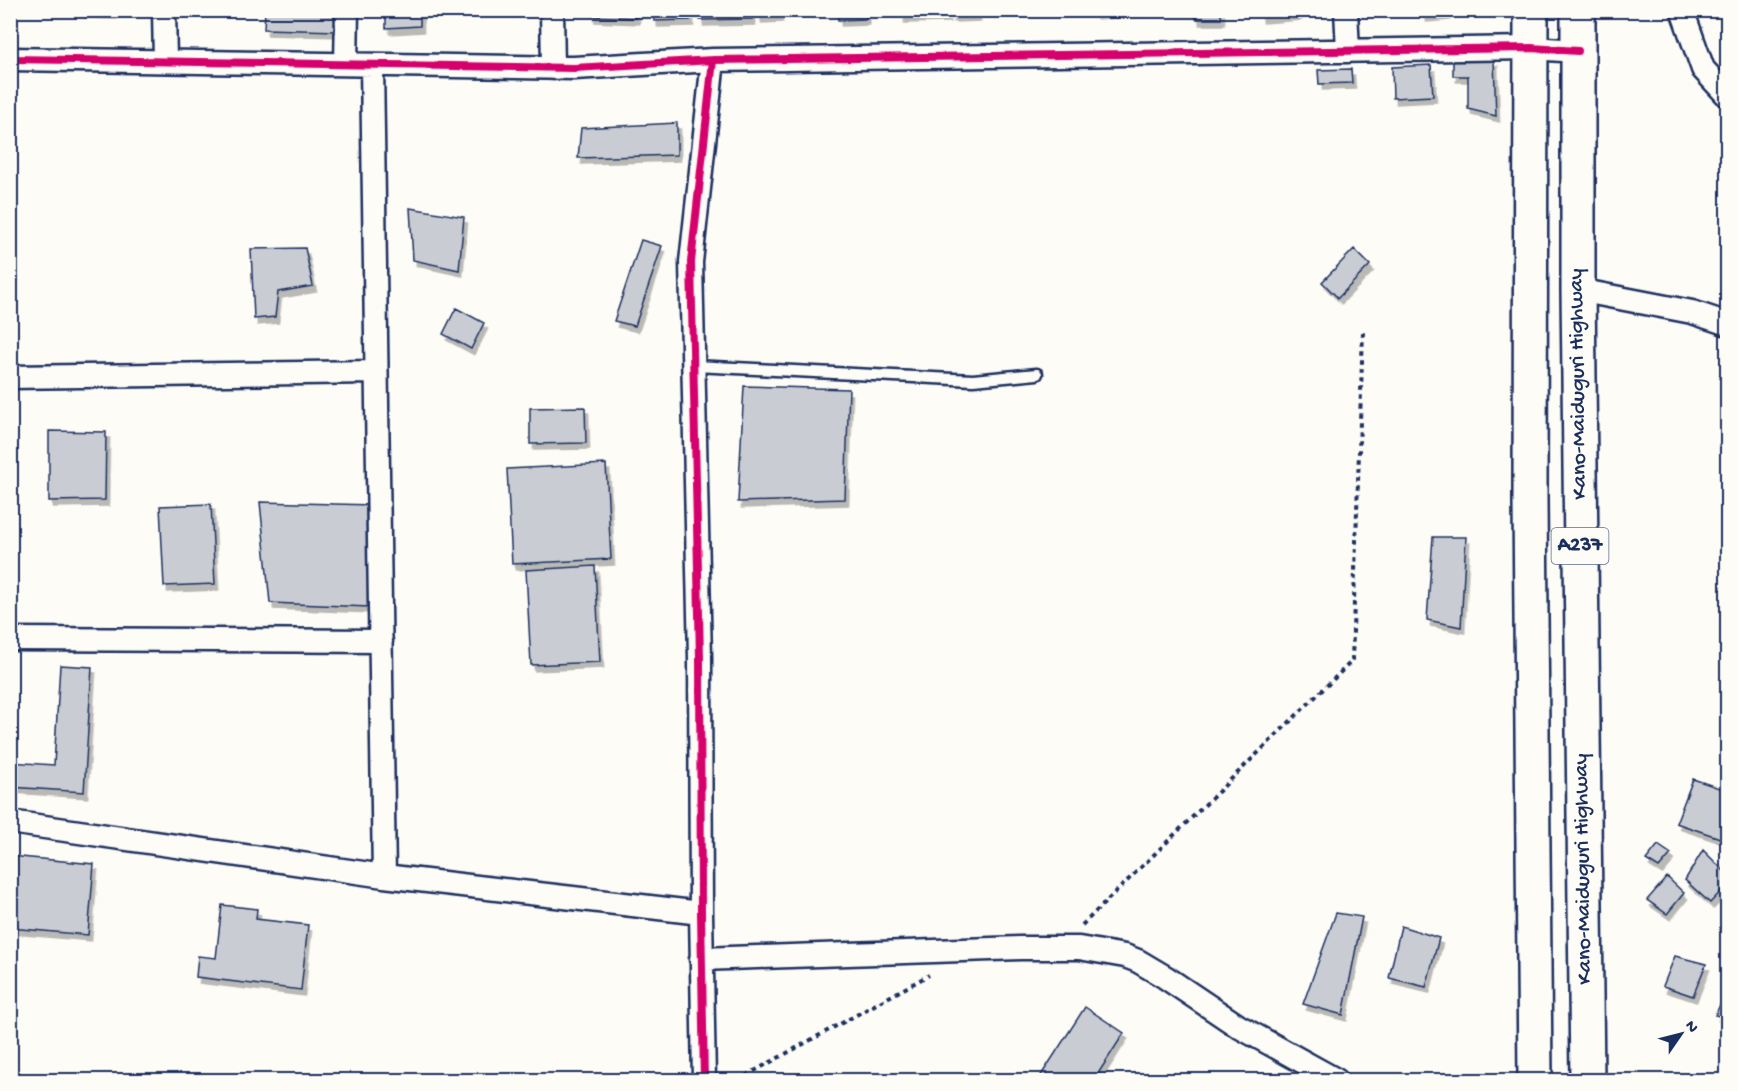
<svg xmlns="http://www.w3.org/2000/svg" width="1738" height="1091" viewBox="0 0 1738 1091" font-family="'Gochi Hand',sans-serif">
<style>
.building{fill:#c9ccd3;stroke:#1b2f5e;stroke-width:1.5;filter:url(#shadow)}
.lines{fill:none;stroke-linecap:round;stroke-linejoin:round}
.service-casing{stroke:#1b2f5e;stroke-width:15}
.minor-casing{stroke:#1b2f5e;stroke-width:27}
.trunk-casing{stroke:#1b2f5e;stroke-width:38}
.path{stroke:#1b2f5e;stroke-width:4;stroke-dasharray:4.5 4.5;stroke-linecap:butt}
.service{stroke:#fdfcf7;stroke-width:10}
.minor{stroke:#fdfcf7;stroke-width:22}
.trunk{stroke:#fdfcf7;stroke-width:33}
.cycleway-casing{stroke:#fdfcf7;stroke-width:11}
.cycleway{stroke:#d6006c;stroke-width:8}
.labels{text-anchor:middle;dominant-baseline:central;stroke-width:5;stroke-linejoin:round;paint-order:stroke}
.shield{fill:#fdfcf7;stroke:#5f6c8c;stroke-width:1.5}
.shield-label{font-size:21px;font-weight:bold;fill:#1b2f5e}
.street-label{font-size:22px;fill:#1b2f5e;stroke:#fdfcf7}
</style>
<defs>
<filter id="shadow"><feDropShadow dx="3.5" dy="6" stdDeviation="0" flood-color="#0004"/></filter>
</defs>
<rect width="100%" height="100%" fill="#fdfcf7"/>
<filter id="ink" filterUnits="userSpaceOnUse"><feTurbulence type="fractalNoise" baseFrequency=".0167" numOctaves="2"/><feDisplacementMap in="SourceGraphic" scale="12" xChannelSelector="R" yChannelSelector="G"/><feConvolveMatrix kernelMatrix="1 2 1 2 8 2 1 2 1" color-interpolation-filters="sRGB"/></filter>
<g filter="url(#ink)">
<path class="building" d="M 81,10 L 113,10 L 113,13 L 81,12 Z
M 265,10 L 337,10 L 337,31 L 264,29 Z
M 386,10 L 420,10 L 420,26 L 386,28 Z
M 592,10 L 636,10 L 636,18 L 591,16 Z
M 653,10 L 690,10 L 690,20 L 654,21 Z
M 699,10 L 752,10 L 752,19 L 700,20 Z
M 757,10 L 779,10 L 779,16 L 758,17 Z
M 837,10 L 865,10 L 866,19 L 838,20 Z
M 901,10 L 947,10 L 947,16 L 901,17 Z
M 951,10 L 977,10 L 977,15 L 951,16 Z
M 1093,10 L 1138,10 L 1138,11 L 1093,13 Z
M 1195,10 L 1221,10 L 1221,19 L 1196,19 Z
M 1259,10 L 1298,10 L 1298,14 L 1260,17 Z
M 1422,10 L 1445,10 L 1446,14 L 1423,16 Z
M 1494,60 L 1496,116 L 1468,109 L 1468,76 L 1453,76 L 1453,61 Z
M 1431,65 L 1433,96 L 1393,98 L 1392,67 Z
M 1351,69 L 1352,83 L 1319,84 L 1318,70 Z
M 677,123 L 677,155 L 578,158 L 581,128 Z
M 410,208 L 464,217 L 459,270 L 413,260 Z
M 641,240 L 662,246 L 635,326 L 614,321 Z
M 305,248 L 313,286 L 278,292 L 275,317 L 254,319 L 251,249 Z
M 1354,249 L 1370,265 L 1338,298 L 1322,282 Z
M 456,308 L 484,323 L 471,349 L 443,334 Z
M 744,386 L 849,389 L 845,499 L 738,502 Z
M 585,407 L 586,443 L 530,444 L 530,408 Z
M 49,431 L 106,432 L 105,500 L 49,501 Z
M 606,464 L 611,559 L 512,564 L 507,469 Z
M 260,502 L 372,505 L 369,607 L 270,603 Z
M 211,504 L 215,584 L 164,586 L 160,506 Z
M 1433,537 L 1466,537 L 1461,627 L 1427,620 Z
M 595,566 L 600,662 L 531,665 L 526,570 Z
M 60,665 L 92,667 L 84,792 L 10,787 L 10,762 L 54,765 Z
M 1693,779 L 1728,791 L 1728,827 L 1723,839 L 1676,823 Z
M 1658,845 L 1671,854 L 1659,868 L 1646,860 Z
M 1703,850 L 1728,875 L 1728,884 L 1710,903 L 1685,880 Z
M 10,856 L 94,864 L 88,935 L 10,928 Z
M 1667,877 L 1684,893 L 1667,914 L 1647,900 Z
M 222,905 L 257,909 L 256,919 L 308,925 L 301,990 L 196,977 L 198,956 L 216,958 Z
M 1336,913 L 1362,917 L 1343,1015 L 1303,1004 Z
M 1401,926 L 1439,938 L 1426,987 L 1389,978 Z
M 1675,956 L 1706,964 L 1693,996 L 1663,986 Z
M 1728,989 L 1728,1018 L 1715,1015 Z
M 1085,1007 L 1124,1033 L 1094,1080 L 1038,1080 Z"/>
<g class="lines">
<g class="service-casing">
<path id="service" d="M 694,366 L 973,380 L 1037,374"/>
</g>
<g class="minor-casing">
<path id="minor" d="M 164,10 L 165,61
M 552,10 L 553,68
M 1346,10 L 1348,51
M 1682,10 L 1703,69 L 1728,96
M 10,59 L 574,68 L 713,60 L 1531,48 L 1578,51
M 346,64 L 347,10
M 372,65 L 384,876
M 1578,290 L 1692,312 L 1728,324
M 10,377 L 376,372
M 10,639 L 381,641
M 10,822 L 384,876 L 701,913
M 701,959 L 1020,948 L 1079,948 L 1125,956 L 1138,961 L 1165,977 L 1238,1026 L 1336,1080
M 704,1080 L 701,913 L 700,658 L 691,262 L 713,60"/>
</g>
<g class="trunk-casing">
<path id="trunk" d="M 1531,10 L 1530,500 L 1535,1080
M 1578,10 L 1578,290 L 1587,1080"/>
</g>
<path class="path" d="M 1082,925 L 1352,661 L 1363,331
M 738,1080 L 929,975"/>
<use href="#service" class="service"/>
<use href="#minor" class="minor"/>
<use href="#trunk" class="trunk"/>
<g class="cycleway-casing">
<path id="cycleway" d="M 10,59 L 574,68 L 713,60 L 1531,48 L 1578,51
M 704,1080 L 701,913 L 700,658 L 691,262 L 713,60"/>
</g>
<use href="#cycleway" class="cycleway"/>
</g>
</g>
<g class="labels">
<rect class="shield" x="1551.5" y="528" width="57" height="36" rx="4.5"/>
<g class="shield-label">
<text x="1580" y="546">A237</text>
</g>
<g class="street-label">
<text transform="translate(1579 384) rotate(-91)">Kano-Maiduguri Highway</text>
<text transform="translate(1584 869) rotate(-91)">Kano-Maiduguri Highway</text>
</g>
</g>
<rect width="1738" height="1091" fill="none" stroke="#fdfcf7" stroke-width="36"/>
<rect x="18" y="18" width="1702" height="1055" fill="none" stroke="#1b2f5e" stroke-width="2" filter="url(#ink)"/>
<g transform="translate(1681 1034) rotate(55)" stroke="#fdfcf7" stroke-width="4.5" paint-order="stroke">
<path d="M0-4.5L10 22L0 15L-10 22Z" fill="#1b2f5e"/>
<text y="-9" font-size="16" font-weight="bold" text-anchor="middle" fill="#1b2f5e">N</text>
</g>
</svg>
